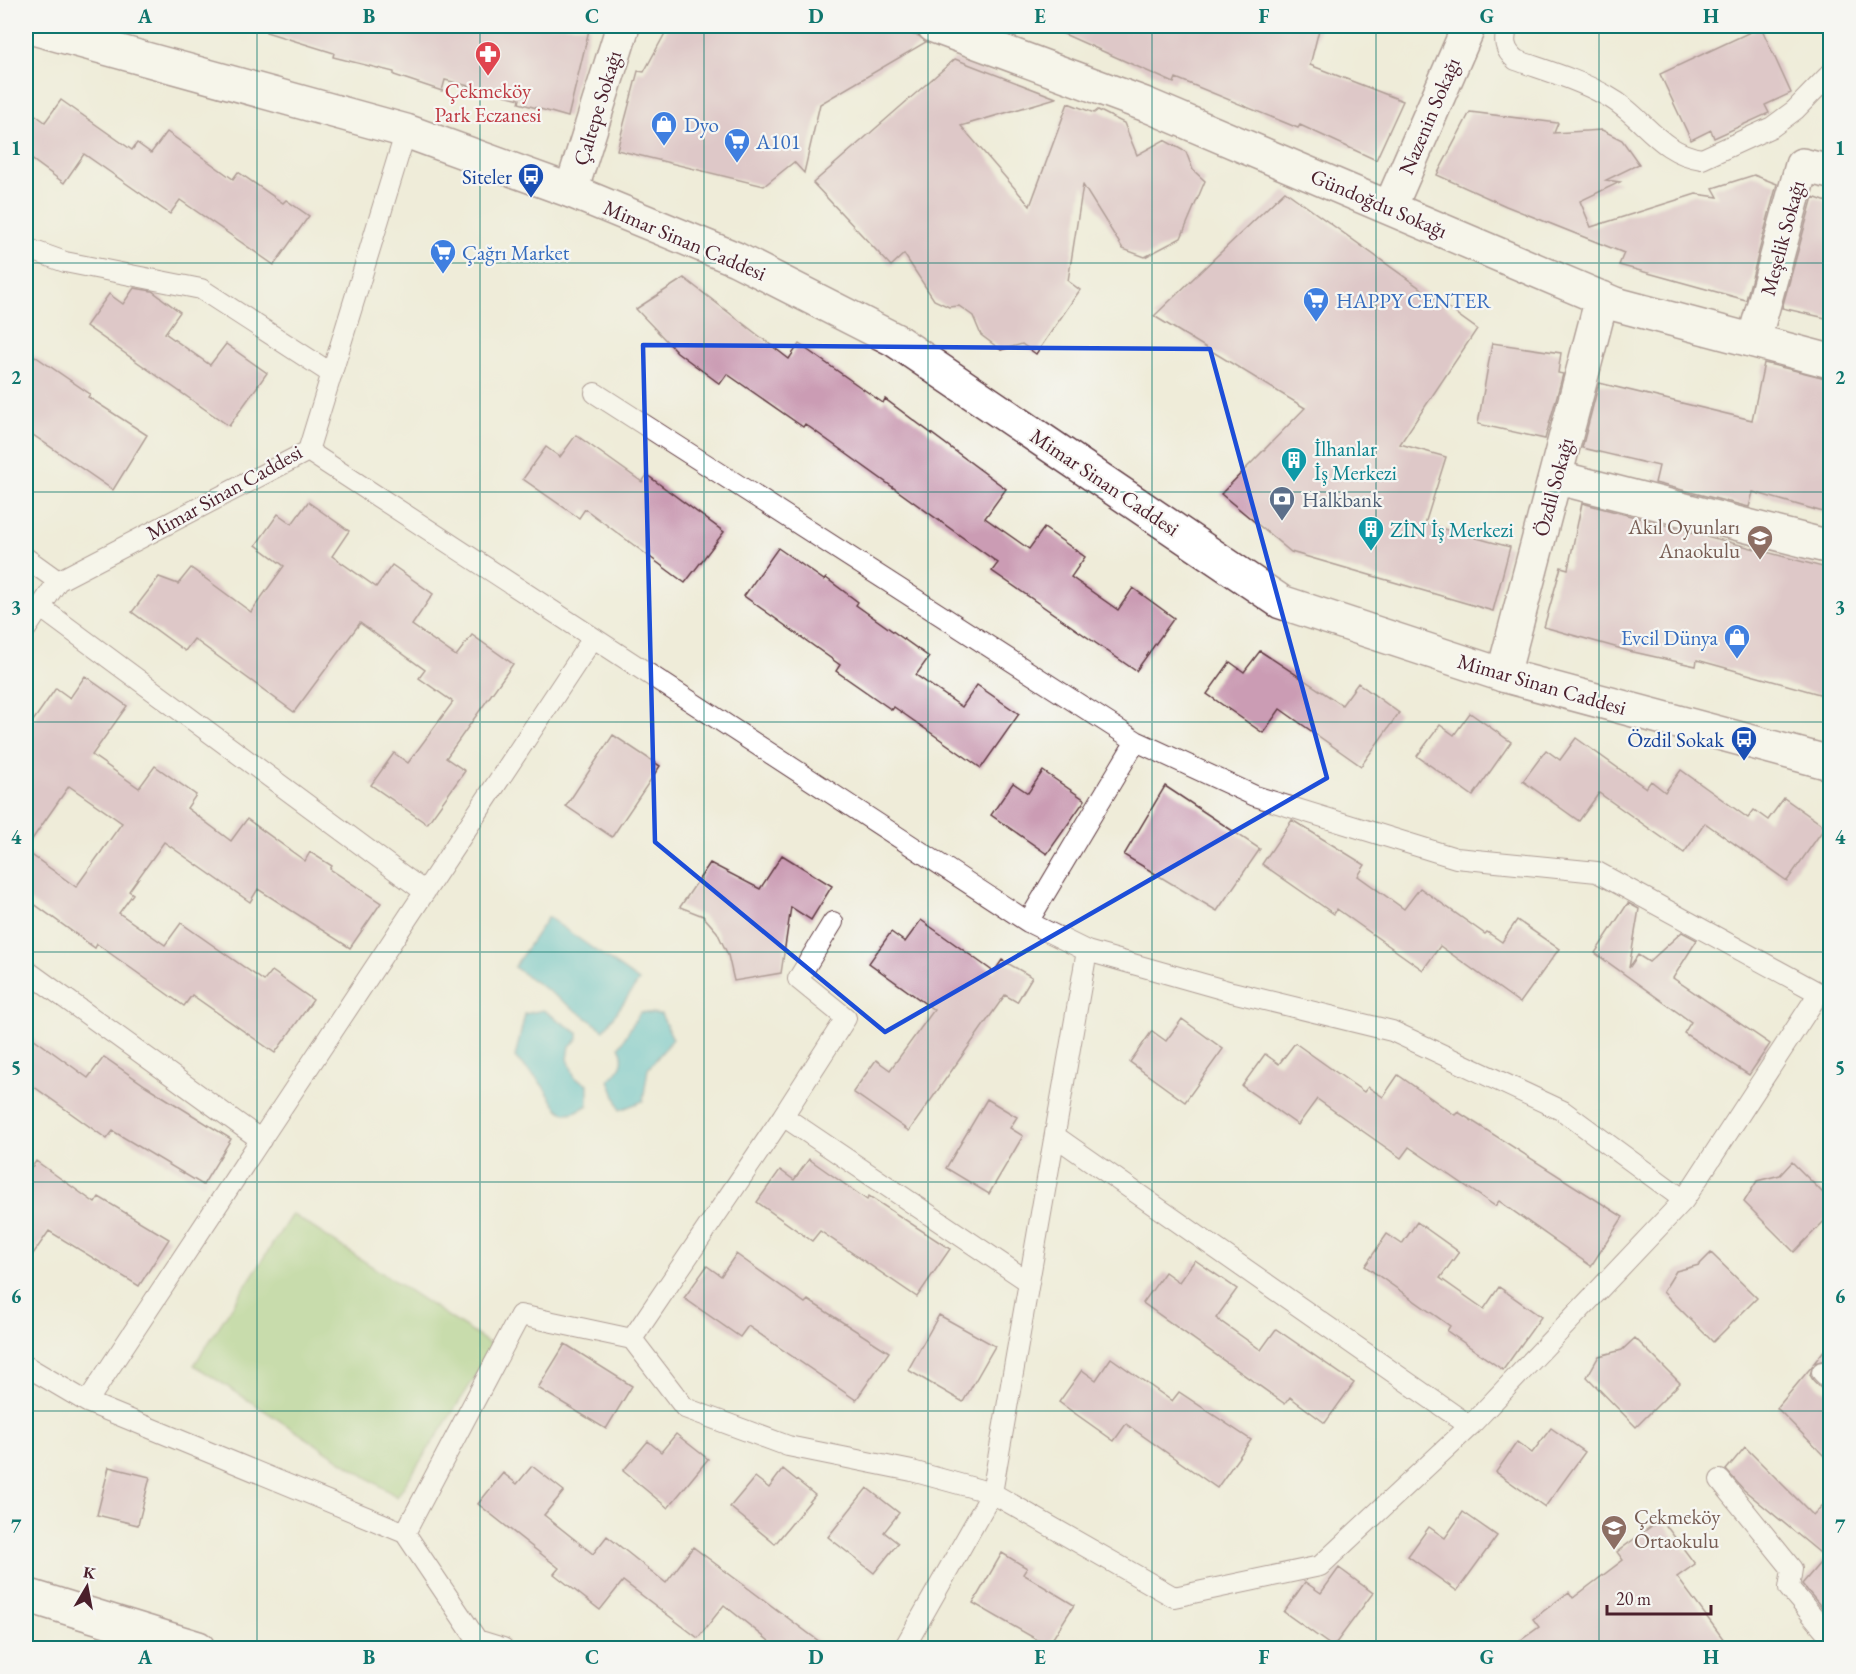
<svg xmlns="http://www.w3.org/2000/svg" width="1856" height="1674" viewBox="0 0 1856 1674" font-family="'EB Garamond',serif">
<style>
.green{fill:#99c775;stroke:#727350;stroke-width:1.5}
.water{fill:#50bdc9;stroke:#4d6e7a;stroke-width:1.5}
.building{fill:#cb9cb4}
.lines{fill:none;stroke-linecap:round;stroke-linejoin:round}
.service-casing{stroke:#633e45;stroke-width:22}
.minor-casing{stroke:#633e45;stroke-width:36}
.secondary-casing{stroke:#633e45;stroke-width:36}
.service{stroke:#fff;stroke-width:20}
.minor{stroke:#fff;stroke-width:33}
.secondary{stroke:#fff;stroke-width:33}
.marked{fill:none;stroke:#1d4ed8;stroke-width:4.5;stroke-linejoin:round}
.grid{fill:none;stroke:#0f766e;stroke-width:1.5;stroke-opacity:0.55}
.labels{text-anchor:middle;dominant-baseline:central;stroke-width:4.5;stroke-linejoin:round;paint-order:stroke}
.health-label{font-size:21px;fill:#be3a42;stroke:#f6f6f2}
.street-label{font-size:21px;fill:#4a1f2b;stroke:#f6f6f2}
.shop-label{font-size:21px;fill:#366cbe;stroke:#f6f6f2;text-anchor:start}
.transit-label{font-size:21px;fill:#164399;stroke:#f6f6f2;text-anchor:end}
.culture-label{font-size:21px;fill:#0d838f;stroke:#f6f6f2;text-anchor:start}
.service-label{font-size:21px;fill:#4e5e75;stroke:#f6f6f2;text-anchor:start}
.education-label{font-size:21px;fill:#785e54;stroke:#f6f6f2;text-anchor:end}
.neatline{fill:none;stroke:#0f766e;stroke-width:2}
.grid-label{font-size:20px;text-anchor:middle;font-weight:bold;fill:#0f766e}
</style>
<rect width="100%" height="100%" fill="#f6f6f2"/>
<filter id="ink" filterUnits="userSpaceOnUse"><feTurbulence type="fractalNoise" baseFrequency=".0167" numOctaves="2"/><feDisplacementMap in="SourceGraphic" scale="12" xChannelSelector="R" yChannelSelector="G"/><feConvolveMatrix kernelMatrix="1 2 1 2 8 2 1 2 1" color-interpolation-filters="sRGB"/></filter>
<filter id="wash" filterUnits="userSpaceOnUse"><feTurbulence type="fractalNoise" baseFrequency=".008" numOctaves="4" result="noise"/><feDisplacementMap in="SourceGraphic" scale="24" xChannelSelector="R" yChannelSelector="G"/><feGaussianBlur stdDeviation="1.35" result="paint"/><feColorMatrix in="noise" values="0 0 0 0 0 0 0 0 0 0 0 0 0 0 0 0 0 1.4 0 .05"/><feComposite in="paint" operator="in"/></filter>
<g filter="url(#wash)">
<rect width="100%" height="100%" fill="#efecd9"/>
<path class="green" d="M 292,1214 L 495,1347 L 397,1497 L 194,1365 Z"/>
<path class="water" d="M 548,917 L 639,981 L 604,1030 L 514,967 Z
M 543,1010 L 578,1033 L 578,1039 L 570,1046 L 568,1059 L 575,1078 L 588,1084 L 588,1105 C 557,1125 557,1104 542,1085 C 534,1074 523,1067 515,1057 L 525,1014 Z
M 640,1012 L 661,1014 L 673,1039 L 648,1069 L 643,1101 L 620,1110 L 609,1080 C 620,1070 627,1061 619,1047 Z"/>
<g id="blocks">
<path class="building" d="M 267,26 L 590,26 L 568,117 L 519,103 L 520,99 L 445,80 L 442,91 L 394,75 L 394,72 L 333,57 L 334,53 L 266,32 Z
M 669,26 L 878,26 L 919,36 L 926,42 L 820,104 L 804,173 L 794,162 L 764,186 L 617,150 L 638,71 L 644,72 Z
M 1046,26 L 1320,26 L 1310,65 L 1403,101 L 1376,160 L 1300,125 L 1298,128 L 1176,78 L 1174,83 Z
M 1761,27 L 1791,93 L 1765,105 L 1769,113 L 1714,138 L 1711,130 L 1691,140 L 1660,74 Z
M 955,59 L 1056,98 L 961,126 L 1030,206 L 1068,103 L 1094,113 L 1098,110 L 1124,123 L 1137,155 L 1164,140 L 1186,152 L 1193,170 L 1205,181 L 1181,238 L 1145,257 L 1123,249 L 1083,185 L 1068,281 L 1080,290 L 1036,354 L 1022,344 L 1001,350 L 981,335 L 973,316 L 959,306 L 949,307 L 934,300 L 904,254 L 891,266 L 813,183 Z
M 61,100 L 132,150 L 137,143 L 151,153 L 167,132 L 233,179 L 238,172 L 283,203 L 286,200 L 309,216 L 274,265 L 180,200 L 170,214 L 84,154 L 64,183 L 26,155 L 26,108 L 45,122 Z
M 1470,112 L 1558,123 L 1554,133 L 1602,130 L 1622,140 L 1639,164 L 1606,180 L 1620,182 L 1580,201 L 1591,227 L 1696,194 L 1718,197 L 1713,188 L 1754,175 L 1777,184 L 1746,300 L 1619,265 L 1624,253 L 1506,206 L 1437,175 Z
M 1285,191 L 1477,329 L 1400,444 L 1446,457 L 1425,524 L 1510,547 L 1493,611 L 1291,552 L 1221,494 L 1305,408 L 1154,316 Z
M 1813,197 L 1830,203 L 1830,319 L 1782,308 Z
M 684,278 L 789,359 L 799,344 L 883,403 L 885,399 L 1006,489 L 985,518 L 1029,549 L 1044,528 L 1085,557 L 1071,577 L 1118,610 L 1133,588 L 1174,618 L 1136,671 L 992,571 L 998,563 L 805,424 L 803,427 L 727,374 L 720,384 L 677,352 L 636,309 Z
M 134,288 L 152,291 L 180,312 L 165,333 L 210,365 L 226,344 L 267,373 L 229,426 L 86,326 L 109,294 L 123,304 Z
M 1492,343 L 1561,353 L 1558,373 L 1563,374 L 1545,439 L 1478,424 Z
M 26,350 L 90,394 L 88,397 L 147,435 L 113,490 L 26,430 Z
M 1764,363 L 1830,379 L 1830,514 L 1753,492 L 1749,507 L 1655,483 L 1659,466 L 1582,448 L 1599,383 L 1752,420 Z
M 576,435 L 642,482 L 647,475 L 724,532 L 685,583 L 585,509 L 579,518 L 523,479 L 546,447 L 560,457 Z
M 308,502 L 349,531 L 332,556 L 376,587 L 392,565 L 433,594 L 412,625 L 456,656 L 472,635 L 513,664 L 446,758 L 465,771 L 427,824 L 371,785 L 394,753 L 408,763 L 453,702 L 419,678 L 425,670 L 360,623 L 294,712 L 194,639 L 185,651 L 132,612 L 159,577 L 178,584 L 191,568 L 251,612 L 284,566 L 256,545 L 278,514 L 292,524 Z
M 1582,503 L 1830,569 L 1830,697 L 1697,660 L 1696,666 L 1629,651 L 1544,627 L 1561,567 L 1568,569 Z
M 778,548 L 824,580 L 826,578 L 858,602 L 856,605 L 929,657 L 916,675 L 962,707 L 977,685 L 1019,714 L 981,768 L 894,707 L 892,710 L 836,671 L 840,665 L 744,596 Z
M 1260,651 L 1342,705 L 1358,683 L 1399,713 L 1361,766 L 1280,709 L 1263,733 L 1207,694 L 1230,662 L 1244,672 Z
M 85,676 L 127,706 L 92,755 L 139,788 L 155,766 L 196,795 L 187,808 L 231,841 L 247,819 L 305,861 L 310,852 L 332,866 L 330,869 L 381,903 L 350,948 L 258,889 L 250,902 L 164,842 L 129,891 L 133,894 L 119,913 L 165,945 L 181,923 L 264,981 L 272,971 L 313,1000 L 275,1053 L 192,995 L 184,1006 L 97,944 L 95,948 L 26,898 L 26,851 L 76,887 L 122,823 L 69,786 L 26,848 L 26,731 L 56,688 L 70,698 Z
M 1470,713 L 1511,742 L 1473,796 L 1417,756 L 1440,725 L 1454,735 Z
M 613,735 L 660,766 L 612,837 L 566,806 Z
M 1576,738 L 1646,788 L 1651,781 L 1665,792 L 1681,770 L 1748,818 L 1754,810 L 1768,820 L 1784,798 L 1825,827 L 1787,881 L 1705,823 L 1684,853 L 1599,793 L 1579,821 L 1523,781 L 1546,750 L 1560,760 Z
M 1043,771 L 1085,800 L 1047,854 L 991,815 L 1013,783 L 1028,793 Z
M 1165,786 L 1260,849 L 1217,911 L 1124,855 Z
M 1292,820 L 1365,865 L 1358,876 L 1404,909 L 1420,888 L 1485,934 L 1487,932 L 1502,942 L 1517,920 L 1559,949 L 1520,1003 L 1440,946 L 1423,970 L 1337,909 L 1334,914 L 1262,864 Z
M 782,855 L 832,886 L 811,920 L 791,907 L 781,973 L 734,981 L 728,955 L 717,932 L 703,916 L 680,907 L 710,863 L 760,889 Z
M 1628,903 L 1639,909 L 1629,968 L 1638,955 L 1649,962 L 1682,932 L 1697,940 L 1673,978 L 1770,1044 L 1749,1075 L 1684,1033 L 1691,1022 L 1595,953 Z
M 921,920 L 994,972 L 1002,960 L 1032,977 L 1017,1002 L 1005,995 L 909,1131 L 853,1092 L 876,1060 L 890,1070 L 934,1010 L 869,963 L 891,932 L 905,942 Z
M 1182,1019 L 1223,1049 L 1185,1102 L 1130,1062 L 1152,1031 L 1166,1041 Z
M 26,1033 L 88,1078 L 104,1057 L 146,1086 L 231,1139 L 203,1185 L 113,1131 L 107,1139 L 26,1081 Z
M 1295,1043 L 1364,1092 L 1368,1087 L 1383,1097 L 1398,1075 L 1455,1115 L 1458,1112 L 1623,1217 L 1591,1266 L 1499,1201 L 1495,1206 L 1409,1147 L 1401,1158 L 1317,1099 L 1298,1125 L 1242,1086 L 1265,1054 L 1279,1064 Z
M 987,1099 L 1017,1117 L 1010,1128 L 1023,1136 L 989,1194 L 946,1168 Z
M 809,1159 L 867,1200 L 869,1196 L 950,1249 L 917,1297 L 820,1231 L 812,1241 L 757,1202 L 780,1170 L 794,1180 Z
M 36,1161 L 95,1203 L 99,1197 L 169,1239 L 139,1286 L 49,1231 L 26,1264 L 26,1176 Z
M 1792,1162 L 1830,1200 L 1830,1215 L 1794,1252 L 1744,1202 L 1757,1181 L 1780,1175 Z
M 1417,1222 L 1459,1252 L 1440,1278 L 1484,1309 L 1499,1287 L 1541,1317 L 1503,1370 L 1447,1331 L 1450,1326 L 1365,1266 L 1387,1234 L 1402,1244 Z
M 1711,1253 L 1757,1298 L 1713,1342 L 1663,1292 L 1676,1271 L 1699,1265 Z
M 736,1254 L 805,1303 L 808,1300 L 889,1352 L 856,1400 L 748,1326 L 740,1337 L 684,1298 L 707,1266 L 721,1276 Z
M 1195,1260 L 1237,1289 L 1216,1318 L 1261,1350 L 1276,1329 L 1354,1383 L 1325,1423 L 1290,1397 L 1285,1404 L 1143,1303 L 1165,1272 L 1179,1282 Z
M 939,1315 L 995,1346 L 963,1402 L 908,1370 Z
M 1635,1338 L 1680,1383 L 1636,1427 L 1587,1377 L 1599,1356 L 1622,1350 Z
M 1830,1343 L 1830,1364 L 1825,1360 L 1814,1363 Z
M 565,1344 L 632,1386 L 606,1429 L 538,1388 Z
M 1111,1358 L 1172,1401 L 1179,1392 L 1251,1440 L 1217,1488 L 1126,1424 L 1114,1441 L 1059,1402 L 1082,1370 L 1096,1380 Z
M 1813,1365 L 1810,1375 L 1813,1380 L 1822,1389 L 1830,1392 L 1830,1462 L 1777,1408 Z
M 1551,1428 L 1585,1452 L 1545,1507 L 1496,1472 L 1517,1442 L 1532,1453 Z
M 676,1434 L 708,1459 L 668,1508 L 623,1471 L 648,1441 L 661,1452 Z
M 1745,1447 L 1813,1515 L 1830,1498 L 1830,1617 L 1802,1584 L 1825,1557 L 1744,1490 L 1726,1470 Z
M 532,1466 L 564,1491 L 544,1515 L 593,1554 L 607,1536 L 666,1583 L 693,1547 L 828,1648 L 778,1648 L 724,1605 L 698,1638 L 623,1581 L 600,1610 L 554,1574 L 559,1568 L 478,1504 L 503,1473 L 517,1484 Z
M 109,1467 L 150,1477 L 138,1525 L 97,1515 Z
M 783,1469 L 815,1495 L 775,1544 L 730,1507 L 755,1477 L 769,1488 Z
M 867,1488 L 899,1513 L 884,1532 L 898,1543 L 874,1573 L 828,1537 Z
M 1463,1512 L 1497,1536 L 1457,1591 L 1408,1556 L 1429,1527 L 1445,1538 Z
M 1661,1519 L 1695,1564 L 1677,1577 L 1730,1648 L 1510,1648 L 1539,1627 L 1533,1619 L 1569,1592 L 1573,1598 L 1623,1560 L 1617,1552 Z
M 1002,1553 L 1027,1568 L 1023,1574 L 1074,1605 L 1048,1646 L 973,1603 Z
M 1339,1568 L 1373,1593 L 1333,1647 L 1284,1612 L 1305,1582 L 1321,1593 Z"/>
</g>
</g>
<g filter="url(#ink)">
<use href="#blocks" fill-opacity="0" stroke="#633e45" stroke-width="1.5"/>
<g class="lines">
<g class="service-casing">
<path id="service" d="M 1508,26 C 1503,40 1504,50 1516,60 C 1547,71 1579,80 1607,96 C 1644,116 1658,153 1702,159 L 1772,127 L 1795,110 L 1830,74
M 26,248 L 65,262 L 201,289 L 332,374
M 595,393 L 1136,741 L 1255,796 L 1456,858 L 1597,872 L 1819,993 L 1684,1200 L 1470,1426 L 1320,1566 L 1174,1597 L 992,1493 L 912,1471 L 788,1446 L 685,1408 L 632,1339 L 783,1116
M 308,451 L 1028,922 L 1087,951 L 992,1493 L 904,1648
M 26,558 L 58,581
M 40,607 L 425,892
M 26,629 L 58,581 L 308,451 L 406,131
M 833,922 L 798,979 L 846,1018 L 783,1116 L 1029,1282
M 1028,922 L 1136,741
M 1087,951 L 1232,992 L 1392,1031 L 1563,1111 L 1684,1200
M 26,970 L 261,1140
M 1055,1136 L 1470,1426
M 26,1366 L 87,1402 L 405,1533 L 477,1640 L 503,1648
M 1822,1372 L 1830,1380
M 87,1402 L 593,638
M 1720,1480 L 1792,1569 L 1789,1588 L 1830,1636
M 405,1533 L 520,1315 L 632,1339"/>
</g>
<g class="minor-casing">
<path id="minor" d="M 934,26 L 1147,105 L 1615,304 L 1830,361
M 571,191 L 623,26
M 1390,207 L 1469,26
M 1754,340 L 1802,165 L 1830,172
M 1555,477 L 1830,547
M 1503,675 L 1602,298
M 26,1595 L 198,1648"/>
</g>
<g class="secondary-casing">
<path id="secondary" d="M 26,26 L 406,131 L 571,191 L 736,259 L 895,340 L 1281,602 L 1503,675 L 1830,763"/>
</g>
<use href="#service" class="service"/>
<use href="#minor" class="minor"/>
<use href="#secondary" class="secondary"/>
</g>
</g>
<path d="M0 0H1856V1674H0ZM 643,345 L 1210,349 L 1327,778 L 885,1032 L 655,842 Z" fill="#efecd9" fill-opacity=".55" fill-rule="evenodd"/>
<path class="marked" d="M 643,345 L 1210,349 L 1327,778 L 885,1032 L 655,842 Z"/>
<path class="grid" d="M 257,26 L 257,1648M 480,26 L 480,1648M 704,26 L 704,1648M 928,26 L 928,1648M 1152,26 L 1152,1648M 1376,26 L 1376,1648M 1599,26 L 1599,1648M 26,263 L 1830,263M 26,492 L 1830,492M 26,722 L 1830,722M 26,952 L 1830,952M 26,1182 L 1830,1182M 26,1411 L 1830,1411"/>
<defs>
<g id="pharmacy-pin" transform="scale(1.35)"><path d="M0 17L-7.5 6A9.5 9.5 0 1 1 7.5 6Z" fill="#e0444e" stroke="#f6f6f2"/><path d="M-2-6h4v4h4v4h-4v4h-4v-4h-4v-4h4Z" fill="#fff"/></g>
<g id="shop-pin" transform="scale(1.35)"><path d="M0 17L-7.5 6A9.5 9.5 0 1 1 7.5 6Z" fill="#3f7fe0" stroke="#f6f6f2"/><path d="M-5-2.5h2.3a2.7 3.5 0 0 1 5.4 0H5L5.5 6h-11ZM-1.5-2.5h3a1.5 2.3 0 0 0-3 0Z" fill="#fff"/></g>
<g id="supermarket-pin" transform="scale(1.35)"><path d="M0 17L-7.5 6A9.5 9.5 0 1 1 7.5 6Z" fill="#3f7fe0" stroke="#f6f6f2"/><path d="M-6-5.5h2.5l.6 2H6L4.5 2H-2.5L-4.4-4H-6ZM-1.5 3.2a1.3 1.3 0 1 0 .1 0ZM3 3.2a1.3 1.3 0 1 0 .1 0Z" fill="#fff"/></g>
<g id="bus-pin" transform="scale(1.35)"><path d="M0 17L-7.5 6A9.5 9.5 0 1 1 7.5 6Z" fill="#1a4fb4" stroke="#f6f6f2"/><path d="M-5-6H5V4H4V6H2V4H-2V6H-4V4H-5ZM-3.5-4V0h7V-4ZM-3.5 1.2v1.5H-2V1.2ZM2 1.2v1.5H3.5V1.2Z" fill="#fff"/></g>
<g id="building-pin" transform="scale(1.35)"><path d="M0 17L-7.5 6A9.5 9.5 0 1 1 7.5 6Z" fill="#0f9aa8" stroke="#f6f6f2"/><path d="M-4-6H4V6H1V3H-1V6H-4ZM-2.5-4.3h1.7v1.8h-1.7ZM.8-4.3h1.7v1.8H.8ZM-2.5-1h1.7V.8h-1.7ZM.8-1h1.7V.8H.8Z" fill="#fff"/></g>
<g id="bank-pin" transform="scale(1.35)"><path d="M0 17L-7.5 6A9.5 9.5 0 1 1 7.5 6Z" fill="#5c6f8a" stroke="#f6f6f2"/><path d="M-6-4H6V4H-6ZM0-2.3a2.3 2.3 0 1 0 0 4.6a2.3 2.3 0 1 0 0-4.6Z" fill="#fff"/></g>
<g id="school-pin" transform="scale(1.35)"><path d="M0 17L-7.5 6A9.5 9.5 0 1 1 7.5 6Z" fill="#8d6e63" stroke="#f6f6f2"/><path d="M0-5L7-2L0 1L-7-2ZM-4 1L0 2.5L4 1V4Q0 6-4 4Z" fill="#fff"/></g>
</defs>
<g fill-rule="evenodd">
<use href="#pharmacy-pin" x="488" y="54"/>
<use href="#shop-pin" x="664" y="124"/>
<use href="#supermarket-pin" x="737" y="141"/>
<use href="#bus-pin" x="531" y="176"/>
<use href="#supermarket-pin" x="443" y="252"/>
<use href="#supermarket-pin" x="1316" y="300"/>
<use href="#building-pin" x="1294" y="460"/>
<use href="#bank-pin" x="1282" y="499"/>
<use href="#building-pin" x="1371" y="529"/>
<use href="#school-pin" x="1760" y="538"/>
<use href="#shop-pin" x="1737" y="637"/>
<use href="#bus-pin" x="1744" y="739"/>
<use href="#school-pin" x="1614" y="1528"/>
</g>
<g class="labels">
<g class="health-label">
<text x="488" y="90">Çekmeköy<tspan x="488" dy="24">Park Eczanesi</tspan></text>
</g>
<g class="street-label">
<text transform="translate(597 108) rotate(-73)">Çaltepe Sokağı</text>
<text transform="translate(1429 116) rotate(-67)">Nazenin Sokağı</text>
<text transform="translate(1379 203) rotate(23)">Gündoğdu Sokağı</text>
<text transform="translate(1782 238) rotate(-75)">Meşelik Sokağı</text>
<text transform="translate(685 240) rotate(23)">Mimar Sinan Caddesi</text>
<text transform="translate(1105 482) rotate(34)">Mimar Sinan Caddesi</text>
<text transform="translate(1553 487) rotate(-75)">Özdil Sokağı</text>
<text transform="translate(224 492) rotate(-29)">Mimar Sinan Caddesi</text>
<text transform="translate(1542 684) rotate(16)">Mimar Sinan Caddesi</text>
</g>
<g class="shop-label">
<text x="684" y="124">Dyo</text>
<text x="756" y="141">A101</text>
<text x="462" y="252">Çağrı Market</text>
<text x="1336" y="300">HAPPY CENTER</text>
<text x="1718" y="637" text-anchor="end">Evcil Dünya</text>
</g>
<g class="transit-label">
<text x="512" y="176">Siteler</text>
<text x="1724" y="739">Özdil Sokak</text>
</g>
<g class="culture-label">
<text x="1314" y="448">İlhanlar<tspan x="1314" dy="24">İş Merkezi</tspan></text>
<text x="1390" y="529">ZİN İş Merkezi</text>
</g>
<g class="service-label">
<text x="1302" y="499">Halkbank</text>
</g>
<g class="education-label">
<text x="1740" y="526">Akıl Oyunları<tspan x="1740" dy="24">Anaokulu</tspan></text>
<text x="1634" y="1516" text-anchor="start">Çekmeköy<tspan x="1634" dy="24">Ortaokulu</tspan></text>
</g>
</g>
<rect width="1856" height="1674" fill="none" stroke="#f6f6f2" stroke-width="66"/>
<g transform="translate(87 1587) rotate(10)" stroke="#f6f6f2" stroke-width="4.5" paint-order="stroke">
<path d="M0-4.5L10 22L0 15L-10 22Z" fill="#4a1f2b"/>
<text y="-9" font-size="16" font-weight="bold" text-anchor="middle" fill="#4a1f2b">K</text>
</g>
<path d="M1607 1605v9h104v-9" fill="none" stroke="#4a1f2b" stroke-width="3"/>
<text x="1616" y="1605" font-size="18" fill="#4a1f2b" stroke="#f6f6f2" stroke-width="4.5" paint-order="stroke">20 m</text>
<rect x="33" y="33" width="1790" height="1608" class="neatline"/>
<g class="grid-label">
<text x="145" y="23">A</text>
<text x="369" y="23">B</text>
<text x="592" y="23">C</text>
<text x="816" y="23">D</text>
<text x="1040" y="23">E</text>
<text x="1264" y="23">F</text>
<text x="1487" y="23">G</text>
<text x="1711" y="23">H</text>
<text x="16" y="155">1</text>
<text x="1840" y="155">1</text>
<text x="16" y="384">2</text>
<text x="1840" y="384">2</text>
<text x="16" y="614">3</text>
<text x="1840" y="614">3</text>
<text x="16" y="844">4</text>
<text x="1840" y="844">4</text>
<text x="16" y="1074">5</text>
<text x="1840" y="1074">5</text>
<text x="16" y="1303">6</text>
<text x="1840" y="1303">6</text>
<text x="16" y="1533">7</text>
<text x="1840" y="1533">7</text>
<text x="145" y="1664">A</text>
<text x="369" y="1664">B</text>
<text x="592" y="1664">C</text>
<text x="816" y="1664">D</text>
<text x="1040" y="1664">E</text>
<text x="1264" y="1664">F</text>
<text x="1487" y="1664">G</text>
<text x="1711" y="1664">H</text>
</g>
</svg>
